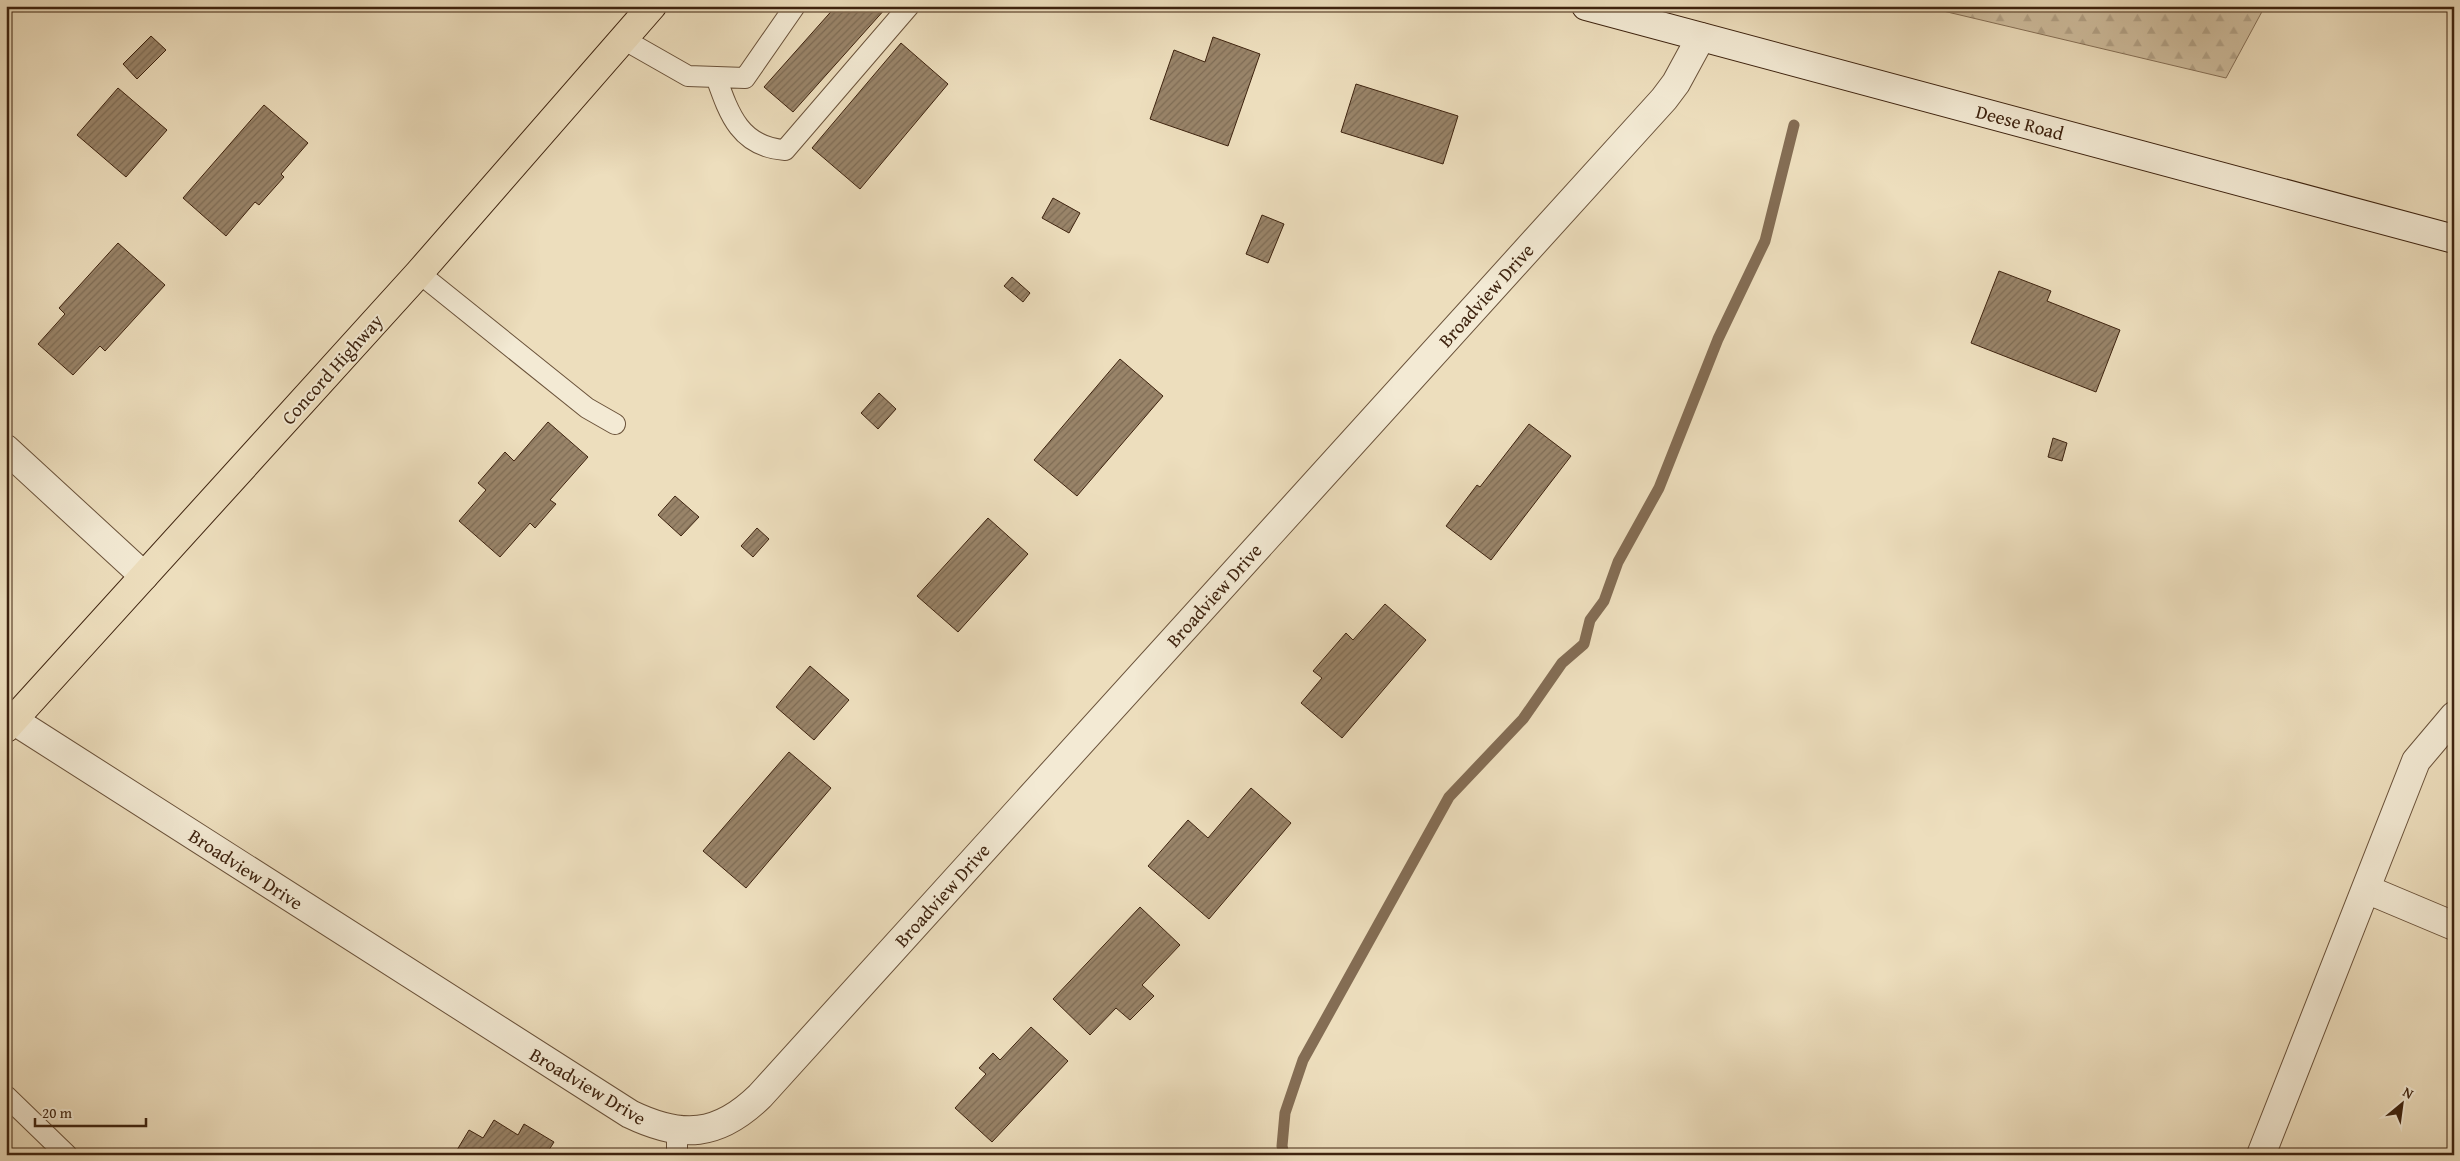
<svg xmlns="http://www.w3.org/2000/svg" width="2460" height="1161" viewBox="0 0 2460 1161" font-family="'Gentium Book Plus',serif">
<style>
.forest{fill:url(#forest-firs);stroke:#867057}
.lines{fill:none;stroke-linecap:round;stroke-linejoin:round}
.stream{stroke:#846d54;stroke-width:11}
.building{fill:url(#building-hatch);stroke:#3e230f}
.lane-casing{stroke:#6a523a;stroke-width:22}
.street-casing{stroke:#6a523a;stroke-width:30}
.secondary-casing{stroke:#3e230f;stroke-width:30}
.highway-casing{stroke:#3e230f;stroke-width:30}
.lane{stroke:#f3ead4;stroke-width:20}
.street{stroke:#f3ead4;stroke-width:28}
.secondary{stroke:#f3ead4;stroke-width:28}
.highway{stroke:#eddebd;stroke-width:28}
.labels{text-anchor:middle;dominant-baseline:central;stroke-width:4;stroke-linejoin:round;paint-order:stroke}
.street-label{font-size:19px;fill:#3e230f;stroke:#f3ead4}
</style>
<defs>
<pattern id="forest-firs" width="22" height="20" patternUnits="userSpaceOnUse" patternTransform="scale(1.25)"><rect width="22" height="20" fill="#cfbe9f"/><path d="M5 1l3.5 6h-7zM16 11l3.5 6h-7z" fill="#b3a388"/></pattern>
<pattern id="building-hatch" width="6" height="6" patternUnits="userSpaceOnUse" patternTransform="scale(1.25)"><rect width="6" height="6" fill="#998469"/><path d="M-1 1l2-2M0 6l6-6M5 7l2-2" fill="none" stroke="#7e6c55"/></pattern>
</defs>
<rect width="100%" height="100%" fill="#eddebd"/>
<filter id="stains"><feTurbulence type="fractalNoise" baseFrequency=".004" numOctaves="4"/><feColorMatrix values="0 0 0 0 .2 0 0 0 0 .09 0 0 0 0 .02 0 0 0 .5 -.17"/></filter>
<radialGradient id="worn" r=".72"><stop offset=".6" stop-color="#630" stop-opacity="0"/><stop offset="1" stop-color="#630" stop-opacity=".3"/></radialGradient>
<path class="forest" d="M 1922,6 L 2265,6 L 2226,78 Z"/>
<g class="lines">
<path class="stream" d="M 1284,1155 L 1282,1146 L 1285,1113 L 1303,1060 L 1449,797 L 1523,719 L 1562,663 L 1584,644 L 1590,620 L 1604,601 L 1618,562 L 1659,488 L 1718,339 L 1765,241 L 1794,125"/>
</g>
<path class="building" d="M 836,6 L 886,8 L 793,112 L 764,87 Z
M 151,36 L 166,50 L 137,79 L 123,64 Z
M 1213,37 L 1260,54 L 1228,146 L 1150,119 L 1174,50 L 1205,62 Z
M 901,43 L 948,84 L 860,189 L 812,148 Z
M 1356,84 L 1458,116 L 1443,164 L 1341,132 Z
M 118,88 L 167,130 L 126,177 L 77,135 Z
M 264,105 L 308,143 L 281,174 L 284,177 L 259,205 L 255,202 L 226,236 L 183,198 Z
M 1053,198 L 1080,213 L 1069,233 L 1042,218 Z
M 1262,215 L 1284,224 L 1268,263 L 1246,254 Z
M 118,243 L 165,285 L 105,351 L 100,346 L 73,375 L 38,344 L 65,314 L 59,308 Z
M 1999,271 L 2051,291 L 2047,301 L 2120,330 L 2096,392 L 1971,343 Z
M 1012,277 L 1030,293 L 1023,302 L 1004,286 Z
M 1120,359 L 1163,396 L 1077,496 L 1034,460 Z
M 879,393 L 896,409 L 878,429 L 861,413 Z
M 548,422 L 588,457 L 550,500 L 556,504 L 535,528 L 530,523 L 500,557 L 459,521 L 486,490 L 478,483 L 505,452 L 514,461 Z
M 1529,424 L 1571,456 L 1491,560 L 1446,526 L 1477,485 L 1480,487 Z
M 2053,438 L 2067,443 L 2062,461 L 2048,457 Z
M 675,496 L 699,517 L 681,536 L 658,515 Z
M 988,518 L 1028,554 L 958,632 L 917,596 Z
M 757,528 L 769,539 L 753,557 L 741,546 Z
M 1385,604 L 1426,640 L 1342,738 L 1301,703 L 1322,678 L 1313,671 L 1346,633 L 1353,640 Z
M 810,666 L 849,700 L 814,740 L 776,707 Z
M 789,752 L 831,788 L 746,888 L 703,851 Z
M 1251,788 L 1291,823 L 1209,919 L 1148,866 L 1188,820 L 1208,838 Z
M 1140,907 L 1180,945 L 1142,985 L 1154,996 L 1130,1020 L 1116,1008 L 1090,1035 L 1053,999 Z
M 1031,1027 L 1068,1061 L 992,1142 L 955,1108 L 986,1074 L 979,1068 L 993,1053 L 1000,1060 Z
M 494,1120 L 518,1135 L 524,1124 L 554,1142 L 547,1153 L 550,1155 L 454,1155 L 469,1130 L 483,1138 Z"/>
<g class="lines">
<g class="lane-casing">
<path id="lane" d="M 623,39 L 688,76 L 745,78 L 795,6
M 716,77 C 729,114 740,147 785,150 L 909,6
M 419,273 L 587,408 L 615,424
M 6,1096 L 67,1155
M 677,1155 L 677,1131"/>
</g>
<g class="street-casing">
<path id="street" d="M 6,449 L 144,576
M 13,720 L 630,1114 C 682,1139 718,1137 760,1096 L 1664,99 L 1676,83 L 1701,37
M 2366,889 L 2454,926
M 2261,1155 L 2416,761 L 2454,716"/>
</g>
<g class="secondary-casing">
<path id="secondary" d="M 1586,6 L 2454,239"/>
</g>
<g class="highway-casing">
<path id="highway" d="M 6,728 L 419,273 L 652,6"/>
</g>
<use href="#lane" class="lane"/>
<use href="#street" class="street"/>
<use href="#secondary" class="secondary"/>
<use href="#highway" class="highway"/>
</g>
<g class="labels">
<g class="street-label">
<text transform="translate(2020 122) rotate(15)">Deese Road</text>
<text transform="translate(1486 295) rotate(-48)">Broadview Drive</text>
<text transform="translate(332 369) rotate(-48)">Concord Highway</text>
<text transform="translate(1214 595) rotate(-48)">Broadview Drive</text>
<text transform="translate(246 869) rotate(33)">Broadview Drive</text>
<text transform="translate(942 895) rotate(-48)">Broadview Drive</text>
<text transform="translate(588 1086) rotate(31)">Broadview Drive</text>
</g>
</g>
<rect width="2460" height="1161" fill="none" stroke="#eddebd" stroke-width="25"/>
<rect x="8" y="8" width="2445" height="1146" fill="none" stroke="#3e230f" stroke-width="2.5"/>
<rect x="12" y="12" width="2435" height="1136" fill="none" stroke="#3e230f"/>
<g transform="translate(2402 1104) rotate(29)" stroke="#f3ead4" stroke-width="4" paint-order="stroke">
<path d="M0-4L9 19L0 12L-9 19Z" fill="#3e230f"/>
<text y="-8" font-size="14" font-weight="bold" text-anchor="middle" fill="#3e230f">N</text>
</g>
<path d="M35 1118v8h111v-8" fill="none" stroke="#3e230f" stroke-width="2.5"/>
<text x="42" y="1118" font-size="15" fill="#3e230f" stroke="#f3ead4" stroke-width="4" paint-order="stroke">20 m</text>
<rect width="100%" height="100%" filter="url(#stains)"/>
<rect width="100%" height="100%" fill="url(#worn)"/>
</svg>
